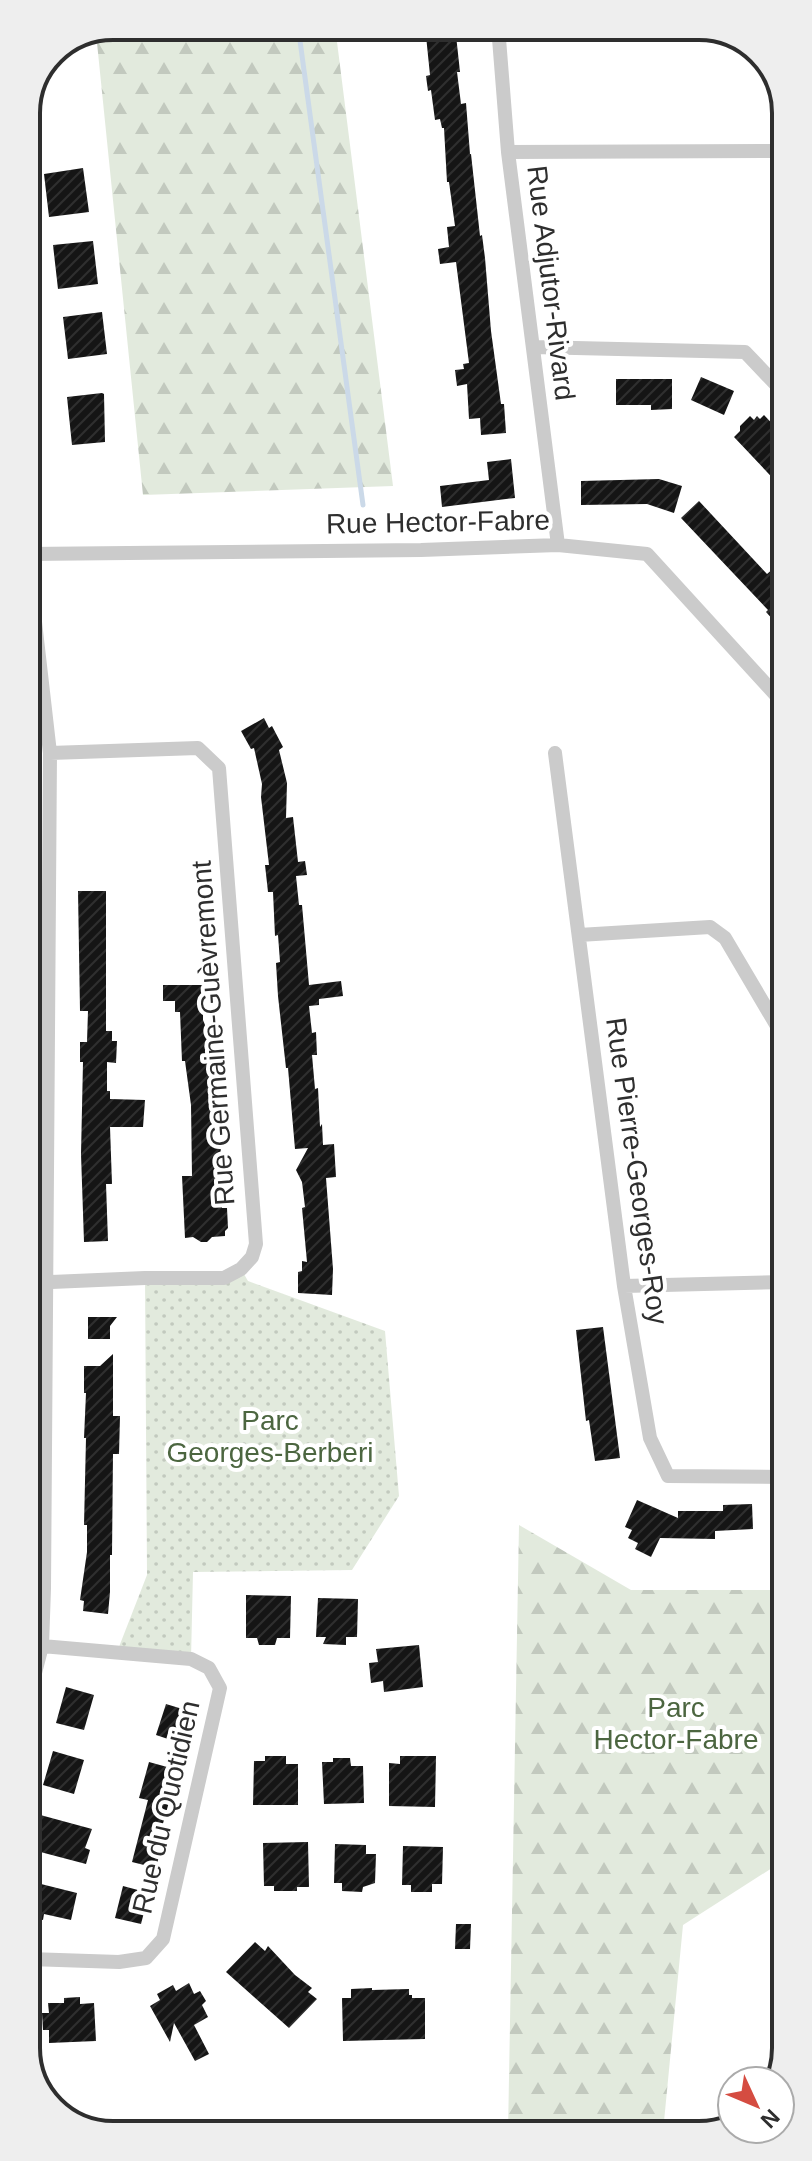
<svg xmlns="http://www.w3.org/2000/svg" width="812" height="2161" viewBox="0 0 812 2161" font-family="Helvetica,sans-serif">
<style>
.grass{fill:url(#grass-dots)}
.forest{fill:url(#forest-firs)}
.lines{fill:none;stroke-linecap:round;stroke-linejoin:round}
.stream{stroke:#cbd9e8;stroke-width:5}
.building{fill:url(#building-hatch)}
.street{stroke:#cbcbcb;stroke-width:14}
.labels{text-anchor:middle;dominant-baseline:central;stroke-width:8;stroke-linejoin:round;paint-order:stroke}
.street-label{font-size:28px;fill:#2e2e2e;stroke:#fff}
.park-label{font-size:28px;fill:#4c6640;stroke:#fff}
.rim{fill:none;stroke:#2e2e2e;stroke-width:4}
</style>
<defs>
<pattern id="grass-dots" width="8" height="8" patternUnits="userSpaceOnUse" patternTransform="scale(2)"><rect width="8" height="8" fill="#e2eadd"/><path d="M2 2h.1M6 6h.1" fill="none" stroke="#c2c9be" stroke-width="1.8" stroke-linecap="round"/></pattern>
<pattern id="forest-firs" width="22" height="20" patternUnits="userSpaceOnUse" patternTransform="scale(2)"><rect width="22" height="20" fill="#e2eadd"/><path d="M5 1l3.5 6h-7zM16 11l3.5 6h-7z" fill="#c2c9be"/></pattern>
<pattern id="building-hatch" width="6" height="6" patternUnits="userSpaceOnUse" patternTransform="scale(2)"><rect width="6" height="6" fill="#151515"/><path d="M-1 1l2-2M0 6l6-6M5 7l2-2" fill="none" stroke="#2f2f2f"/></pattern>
</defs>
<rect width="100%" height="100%" fill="#fff"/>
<path class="grass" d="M 241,1269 L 248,1281 L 385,1331 L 399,1496 L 352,1570 L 193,1572 L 191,1659 L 117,1652 L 147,1575 L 145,1278 L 184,1279 Z"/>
<path class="forest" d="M 113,26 L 335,26 L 393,486 L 143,495 L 96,33 Z
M 519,1525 L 631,1590 L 785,1590 L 786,1859 L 683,1925 L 663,2132 L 508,2133 Z"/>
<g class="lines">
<path class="stream" d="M 298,26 L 363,505"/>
</g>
<path class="building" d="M 425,26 L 455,26 L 460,72 L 457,72 L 461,104 L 466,103 L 470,154 L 471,154 L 480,236 L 482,235 L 485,258 L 491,331 L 501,404 L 504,404 L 506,433 L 481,435 L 480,418 L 469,419 L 467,384 L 457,386 L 455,370 L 464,369 L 463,364 L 469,363 L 456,262 L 440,264 L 438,249 L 449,247 L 447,227 L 455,226 L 449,182 L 447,182 L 444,128 L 442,128 L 440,119 L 435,120 L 431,90 L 428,91 L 426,76 L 430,75 Z
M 83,168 L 89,212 L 49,217 L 44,174 Z
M 93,241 L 98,284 L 58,289 L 53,245 Z
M 102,312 L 107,354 L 68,359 L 63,317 Z
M 701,377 L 734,391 L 724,415 L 691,400 Z
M 616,379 L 672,379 L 672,409 L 651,410 L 651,405 L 616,405 Z
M 102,393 L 104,394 L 105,442 L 72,445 L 67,397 Z
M 764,415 L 783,435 L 784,490 L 734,437 L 740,431 L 740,426 L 750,416 L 754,420 L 757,416 L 760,419 Z
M 511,459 L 515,498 L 442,507 L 440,486 L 489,480 L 487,462 Z
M 659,479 L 682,486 L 674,513 L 647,504 L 581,505 L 581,481 Z
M 699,501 L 767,574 L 774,568 L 784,578 L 784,632 L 766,612 L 768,610 L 681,518 Z
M 264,718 L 269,728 L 272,726 L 283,747 L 279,750 L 287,783 L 286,818 L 293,817 L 298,862 L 305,861 L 307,875 L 296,876 L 299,905 L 302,905 L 309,985 L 341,981 L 343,996 L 319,999 L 319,1005 L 309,1006 L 312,1033 L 316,1032 L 317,1055 L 312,1055 L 315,1089 L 318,1088 L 320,1127 L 322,1124 L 323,1145 L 334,1144 L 336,1177 L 326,1178 L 333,1269 L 332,1295 L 298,1293 L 298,1272 L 302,1271 L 302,1261 L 307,1262 L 302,1208 L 305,1207 L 302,1182 L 296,1170 L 308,1148 L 295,1149 L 288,1068 L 286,1068 L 278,996 L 276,963 L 280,962 L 278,935 L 275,936 L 273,892 L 268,892 L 265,865 L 269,865 L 261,797 L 262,784 L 254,748 L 251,749 L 241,731 Z
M 78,891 L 106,891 L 106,1031 L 112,1031 L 112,1041 L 117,1041 L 116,1063 L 107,1062 L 107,1091 L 110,1091 L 110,1099 L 145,1100 L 143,1127 L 110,1127 L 112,1184 L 106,1184 L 108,1241 L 84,1242 L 81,1154 L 83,1062 L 80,1062 L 80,1042 L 87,1042 L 88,1011 L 80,1011 Z
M 163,985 L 203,985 L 203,1020 L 209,1035 L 211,1082 L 213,1082 L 218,1121 L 218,1138 L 221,1138 L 220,1180 L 222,1180 L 222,1208 L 227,1208 L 228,1228 L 225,1231 L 225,1236 L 212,1237 L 207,1242 L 201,1242 L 193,1237 L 185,1238 L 182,1176 L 192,1176 L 191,1105 L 185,1061 L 182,1061 L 180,1012 L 175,1012 L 175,1001 L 163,1001 Z
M 88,1317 L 117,1317 L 110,1326 L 110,1339 L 88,1339 Z
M 603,1327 L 620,1458 L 595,1461 L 589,1420 L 586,1421 L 576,1330 Z
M 113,1354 L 113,1416 L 120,1416 L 119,1454 L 113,1454 L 112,1555 L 110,1555 L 110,1592 L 108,1614 L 83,1611 L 84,1601 L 80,1600 L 87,1552 L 87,1525 L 84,1525 L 86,1438 L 84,1438 L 86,1393 L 84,1393 L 84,1366 L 100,1366 Z
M 637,1500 L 678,1518 L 678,1511 L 723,1511 L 723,1505 L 752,1504 L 753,1529 L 715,1531 L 715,1539 L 660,1538 L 651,1557 L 635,1549 L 638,1543 L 628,1538 L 632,1530 L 625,1527 Z
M 246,1595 L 291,1596 L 290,1638 L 277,1638 L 275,1645 L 259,1645 L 257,1638 L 246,1638 Z
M 318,1598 L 358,1599 L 357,1637 L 346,1637 L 346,1645 L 323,1644 L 326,1637 L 316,1637 Z
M 419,1645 L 423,1687 L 384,1692 L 383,1681 L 371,1683 L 369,1663 L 378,1662 L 376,1649 Z
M 66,1687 L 94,1695 L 84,1730 L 56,1723 Z
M 166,1704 L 189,1711 L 186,1719 L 192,1721 L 186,1740 L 182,1739 L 180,1743 L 156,1735 Z
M 53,1751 L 84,1760 L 74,1794 L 43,1785 Z
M 265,1756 L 286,1756 L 286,1764 L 298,1764 L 298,1805 L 253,1805 L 254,1761 L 265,1761 Z
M 400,1756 L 436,1756 L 435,1807 L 389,1806 L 389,1763 L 400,1764 Z
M 333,1758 L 350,1758 L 351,1766 L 363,1766 L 364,1803 L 324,1804 L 322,1762 L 333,1762 Z
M 149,1762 L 178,1770 L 162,1827 L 166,1828 L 156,1868 L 132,1862 L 148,1800 L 139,1798 Z
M 33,1813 L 92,1829 L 85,1848 L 90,1850 L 86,1864 L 29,1849 L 29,1829 Z
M 308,1842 L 309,1887 L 297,1887 L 297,1891 L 274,1891 L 274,1886 L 264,1886 L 263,1843 Z
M 335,1844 L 366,1845 L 366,1854 L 376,1854 L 375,1883 L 363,1887 L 362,1892 L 342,1891 L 342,1883 L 334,1883 Z
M 403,1846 L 443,1847 L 442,1884 L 432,1884 L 432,1892 L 411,1892 L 411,1885 L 402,1885 Z
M 29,1881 L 77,1893 L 71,1920 L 44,1914 L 43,1920 L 29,1917 Z
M 123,1886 L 149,1893 L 141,1924 L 115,1918 Z
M 456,1924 L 471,1924 L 470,1949 L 455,1949 Z
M 255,1942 L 265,1951 L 268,1946 L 295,1975 L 312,1988 L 308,1992 L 317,1999 L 289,2028 L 226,1972 Z
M 189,1983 L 194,1994 L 200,1991 L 206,2001 L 202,2005 L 208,2017 L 194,2025 L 209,2054 L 195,2061 L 174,2023 L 170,2042 L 150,2006 L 160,2000 L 157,1994 L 173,1985 L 176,1991 Z
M 372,1988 L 372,1990 L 409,1989 L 409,1995 L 412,1995 L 412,1998 L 425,1998 L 425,2039 L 343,2041 L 342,1998 L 351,1998 L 351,1989 Z
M 80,1997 L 80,2004 L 94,2003 L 96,2041 L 49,2043 L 49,2030 L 43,2030 L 42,2013 L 49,2013 L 48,2003 L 64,2003 L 64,1998 Z
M 227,2120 L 271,2120 L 271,2134 L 227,2134 Z
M 191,2121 L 191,2134 L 145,2135 L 144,2122 Z"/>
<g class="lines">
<path class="street" d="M 498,26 L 508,152 L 558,545
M 508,152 L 783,151
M 533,347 L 745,352 L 783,392
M 27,552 L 50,753 L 44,1588 L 42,1646 L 29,1696
M 27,554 L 421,550 L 558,545 L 647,554 L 784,704
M 555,753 L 624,1286 L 650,1438 L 668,1476 L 785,1477
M 579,935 L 710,927 L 725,938 L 784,1038
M 28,1283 L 145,1278 L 224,1278 L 241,1269 L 252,1257 L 256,1244 L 219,768 L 198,748 L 50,753
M 624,1286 L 785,1282
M 29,1959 L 119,1962 L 146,1958 L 163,1939 L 220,1688 L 209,1668 L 191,1659 L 42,1646"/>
</g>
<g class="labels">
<g class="street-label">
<text transform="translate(551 283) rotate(83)">Rue Adjutor-Rivard</text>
<text transform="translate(438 522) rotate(-1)">Rue Hector-Fabre</text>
<text transform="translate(213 1033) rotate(-94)">Rue Germaine-Guèvremont</text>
<text transform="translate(637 1171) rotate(82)">Rue Pierre-Georges-Roy</text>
<text transform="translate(166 1807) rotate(-77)">Rue du Quotidien</text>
</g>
<g class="park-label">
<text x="270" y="1420">Parc<tspan x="270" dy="32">Georges-Berberi</tspan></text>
<text x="676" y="1707">Parc<tspan x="676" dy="32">Hector-Fabre</tspan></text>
</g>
</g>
<path d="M0 0H812V2161H0ZM113 40H699A73 73 0 0 1 772 113V2048A73 73 0 0 1 699 2121H113A73 73 0 0 1 40 2048V113A73 73 0 0 1 113 40Z" fill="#eee" fill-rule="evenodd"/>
<path class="rim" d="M113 40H699A73 73 0 0 1 772 113V2048A73 73 0 0 1 699 2121H113A73 73 0 0 1 40 2048V113A73 73 0 0 1 113 40Z"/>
<g transform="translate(756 2105) rotate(134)"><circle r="38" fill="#ffffff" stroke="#ababab" stroke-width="2"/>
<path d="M0-6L14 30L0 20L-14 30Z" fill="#d54c41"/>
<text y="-12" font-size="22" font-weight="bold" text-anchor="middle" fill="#2e2e2e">N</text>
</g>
</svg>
